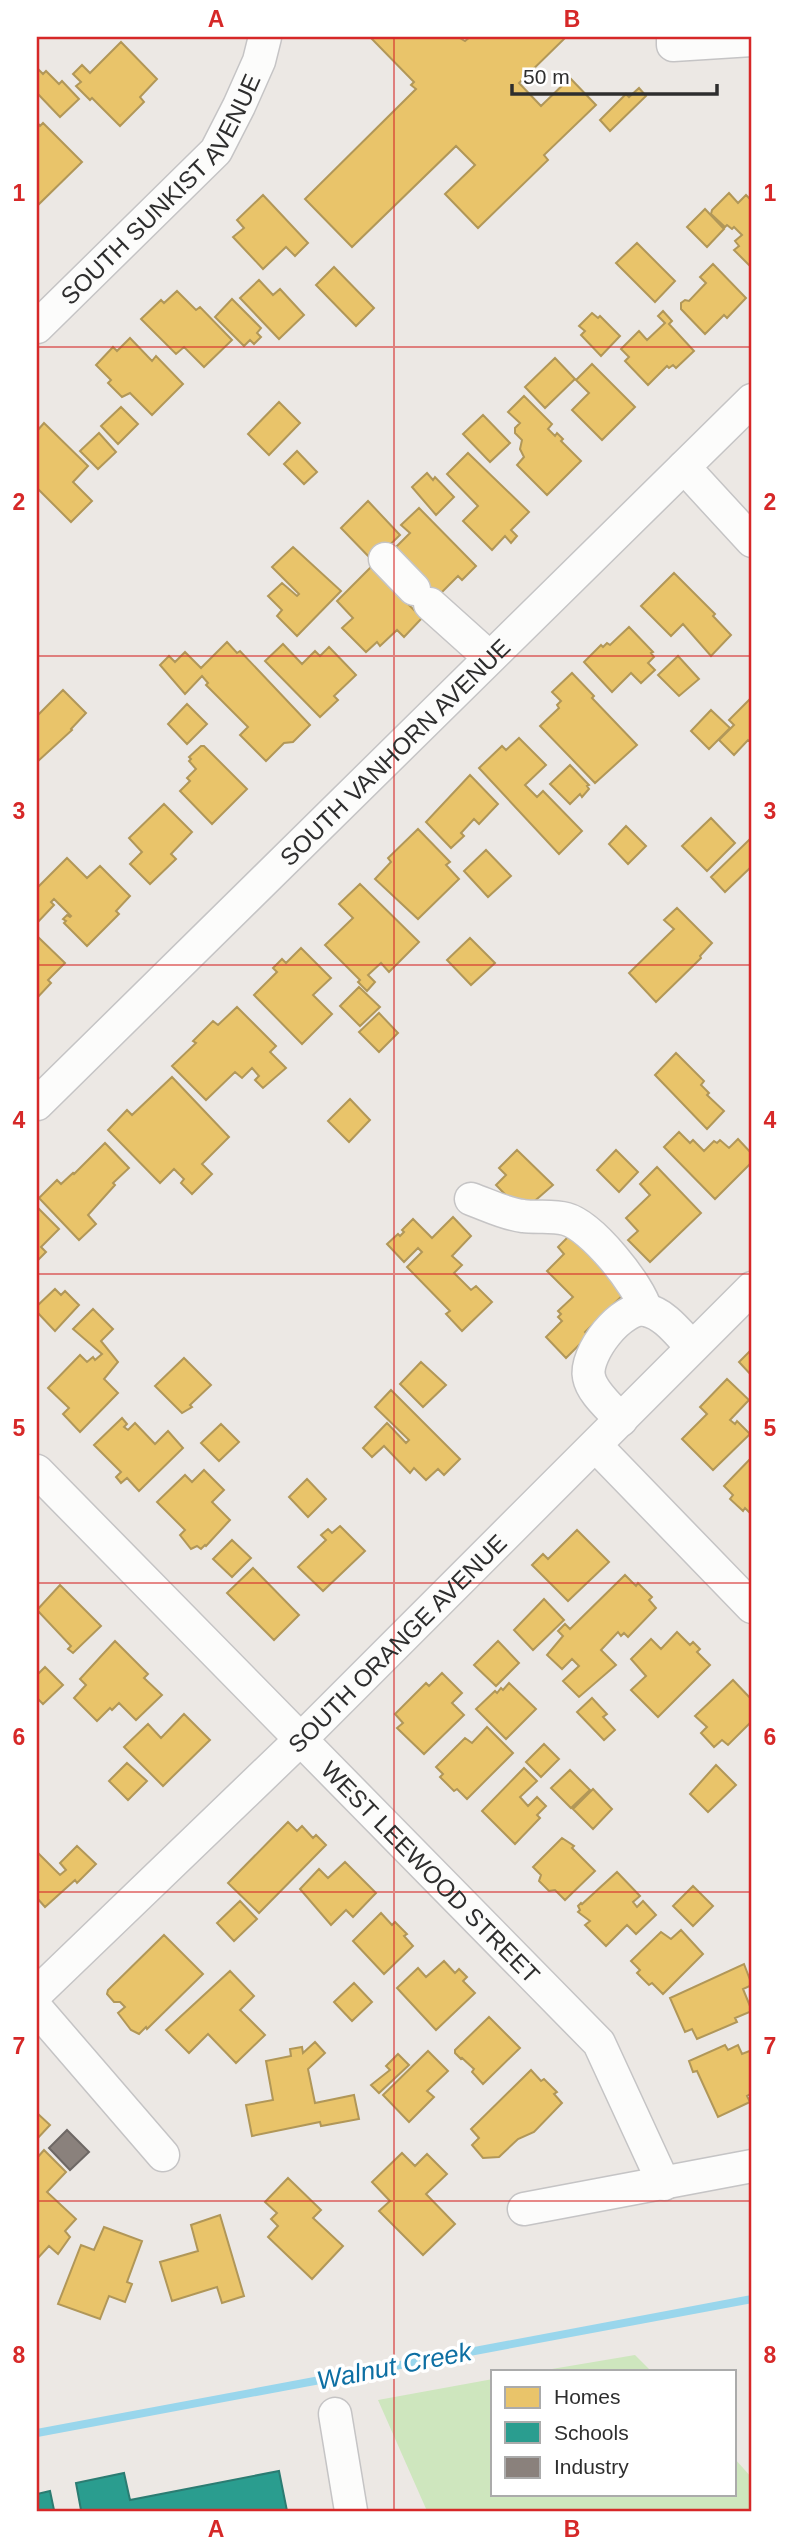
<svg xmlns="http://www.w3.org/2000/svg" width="789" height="2548" viewBox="0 0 789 2548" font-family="Arial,sans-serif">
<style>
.green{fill:#cee6be}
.homes{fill:#e9c46a;stroke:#b19758;stroke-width:2}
.schools{fill:#2a9d8f;stroke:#2b7c72;stroke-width:2}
.industry{fill:#8a817c;stroke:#6e6865;stroke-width:2}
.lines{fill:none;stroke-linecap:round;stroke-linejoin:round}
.stream{stroke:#99d6ec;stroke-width:8}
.minor-casing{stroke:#c5c4c5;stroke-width:35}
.minor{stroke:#fcfcfb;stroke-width:32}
.grid{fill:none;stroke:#d62828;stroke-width:2;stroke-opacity:0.55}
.labels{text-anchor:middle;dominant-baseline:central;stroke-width:7;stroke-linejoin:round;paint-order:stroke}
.street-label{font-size:24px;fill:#2e2e2e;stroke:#fff}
.water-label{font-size:26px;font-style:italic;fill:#0d6fa3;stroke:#fff}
.neatline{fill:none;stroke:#d62828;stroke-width:2.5}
.grid-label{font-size:23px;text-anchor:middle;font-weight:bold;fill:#d62828}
</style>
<rect width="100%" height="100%" fill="#ece8e4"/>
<path class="green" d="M 635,2355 L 651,2371 L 540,2371 Z
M 493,2379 L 493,2494 L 735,2494 L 735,2459 L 752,2478 L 752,2511 L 427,2511 L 378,2400 Z"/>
<path class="homes" d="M 370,37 L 458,37 L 465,41 L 470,37 L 566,37 L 519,83 L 541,106 L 570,78 L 596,105 L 544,155 L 548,160 L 478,228 L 445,194 L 475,165 L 456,146 L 352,247 L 305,199 L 416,89 L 411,85 L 414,82 Z
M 121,42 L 157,79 L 140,97 L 144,102 L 120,126 L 92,98 L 90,100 L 76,86 L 81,82 L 73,74 L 82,65 L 90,73 Z
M 37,68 L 43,74 L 46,71 L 59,84 L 62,81 L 79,99 L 60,117 L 37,93 Z
M 639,88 L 646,96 L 610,131 L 600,120 L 626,94 L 629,97 Z
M 37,122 L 40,126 L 43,123 L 82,162 L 37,206 Z
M 729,193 L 738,203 L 746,195 L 752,201 L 752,268 L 734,250 L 739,246 L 735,241 L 742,235 L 734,227 L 732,229 L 727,225 L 725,227 L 711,214 L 712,210 Z
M 263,195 L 308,243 L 295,256 L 286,247 L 263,269 L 233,237 L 244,228 L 237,220 Z
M 705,209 L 724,229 L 707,247 L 687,227 Z
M 637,243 L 675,281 L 655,302 L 616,263 Z
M 713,264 L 746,298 L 727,318 L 724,315 L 705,334 L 681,309 L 681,303 L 685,300 L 689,301 L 706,283 L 700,277 Z
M 334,267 L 374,308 L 356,326 L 316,285 Z
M 259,280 L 273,295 L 280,289 L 304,315 L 279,339 L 240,298 Z
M 177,291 L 196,310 L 200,307 L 232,340 L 204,367 L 184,347 L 176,354 L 141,319 L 161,300 L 164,303 Z
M 232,299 L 261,328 L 257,333 L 261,337 L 254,344 L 250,340 L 244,346 L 215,317 Z
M 663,311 L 672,321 L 669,324 L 694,351 L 676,368 L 673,365 L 669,368 L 667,366 L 648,385 L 625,361 L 629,357 L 621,349 L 639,331 L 647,340 L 665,323 L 658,316 Z
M 592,313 L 598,318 L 600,316 L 620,336 L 601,356 L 581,335 L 585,331 L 579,326 Z
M 130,338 L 152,361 L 156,356 L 183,384 L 152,415 L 130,393 L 122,397 L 108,383 L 111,380 L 96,365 L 113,347 L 117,351 Z
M 555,358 L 575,379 L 545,408 L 525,387 Z
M 592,364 L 635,407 L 602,440 L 572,410 L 589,393 L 576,380 Z
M 524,396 L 552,424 L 548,429 L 555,436 L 557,433 L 563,439 L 561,441 L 581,461 L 547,495 L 517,465 L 524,457 L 520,449 L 522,440 L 515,433 L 515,428 L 520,423 L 508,412 Z
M 279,402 L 300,423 L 269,455 L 248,434 Z
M 121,407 L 138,424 L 118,444 L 101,426 Z
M 483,415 L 510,443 L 490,462 L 463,434 Z
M 44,423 L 88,466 L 73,482 L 92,501 L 71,522 L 37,488 L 37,431 Z
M 99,433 L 116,452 L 98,469 L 80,451 Z
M 297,451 L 317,472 L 304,484 L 284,464 Z
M 468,453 L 529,512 L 511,530 L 517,536 L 511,543 L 505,536 L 492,550 L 463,521 L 478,506 L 447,474 Z
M 427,473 L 433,480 L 435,477 L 454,497 L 436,515 L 412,487 Z
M 368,501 L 400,535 L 373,561 L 341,528 Z
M 419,508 L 476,566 L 462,580 L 458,576 L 423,611 L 392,551 L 410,533 L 401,525 Z
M 293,547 L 341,591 L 297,636 L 277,616 L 282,610 L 268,596 L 282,583 L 297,596 L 299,594 L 272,567 Z
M 371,567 L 422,618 L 404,637 L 397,630 L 380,646 L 377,642 L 366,652 L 342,628 L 353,618 L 337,601 Z
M 674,573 L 715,614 L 713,616 L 731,635 L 711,656 L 683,624 L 671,636 L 641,606 Z
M 629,627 L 653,652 L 651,653 L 654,657 L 648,663 L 655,670 L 641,683 L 631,673 L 612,692 L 584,662 L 601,645 L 603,647 L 607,643 L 610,645 Z
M 227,642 L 237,653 L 240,651 L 310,725 L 293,742 L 284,743 L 266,761 L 240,735 L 248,727 L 206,685 L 208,683 L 202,676 L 185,694 L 160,665 L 169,656 L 175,662 L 185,652 L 201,668 Z
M 283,644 L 302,664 L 315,651 L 320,656 L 329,647 L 356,675 L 334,696 L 338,700 L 320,717 L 265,661 Z
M 678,656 L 699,679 L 679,696 L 658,675 Z
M 572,673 L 594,696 L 592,698 L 637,745 L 595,783 L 540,726 L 559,708 L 557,705 L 561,701 L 552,692 Z
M 63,690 L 86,713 L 71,729 L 72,730 L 37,762 L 37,716 Z
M 752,697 L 752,743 L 748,740 L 734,755 L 719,740 L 734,725 L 729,720 Z
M 187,704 L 207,724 L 187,744 L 168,724 Z
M 711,710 L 730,728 L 709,749 L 691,731 Z
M 519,738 L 546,765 L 525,785 L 537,797 L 543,791 L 582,831 L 559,854 L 479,768 L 502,746 L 506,750 Z
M 201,746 L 204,746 L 247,789 L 212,824 L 180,791 L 190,781 L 187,778 L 196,769 L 189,761 L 191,759 L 189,757 Z
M 570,765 L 589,785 L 587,786 L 589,789 L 582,797 L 580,794 L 570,804 L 550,784 Z
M 470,775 L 498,804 L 479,824 L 474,819 L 461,833 L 464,836 L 451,848 L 426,822 Z
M 164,804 L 192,832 L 171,854 L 176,859 L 150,884 L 130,864 L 142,852 L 129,838 Z
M 711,818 L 735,843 L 707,871 L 682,846 Z
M 626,826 L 646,846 L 628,864 L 609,844 Z
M 418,829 L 450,862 L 446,865 L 459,879 L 418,919 L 375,879 L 391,862 L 388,858 Z
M 751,838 L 752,866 L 725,892 L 711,877 Z
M 486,850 L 511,876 L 488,897 L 464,871 Z
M 67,858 L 87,878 L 100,866 L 130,896 L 116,911 L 119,914 L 87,946 L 64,923 L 66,921 L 63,919 L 67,915 L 70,917 L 71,916 L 54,899 L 51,902 L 54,905 L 37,923 L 37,888 Z
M 360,884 L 419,942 L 389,972 L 381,963 L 368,975 L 375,982 L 367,991 L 358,982 L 360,980 L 325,945 L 353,918 L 339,904 Z
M 677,908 L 712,943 L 700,956 L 701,958 L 656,1002 L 629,973 L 674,929 L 664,920 Z
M 37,936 L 65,963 L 48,980 L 51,983 L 37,998 Z
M 470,938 L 495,963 L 471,985 L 447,960 Z
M 301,948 L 331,978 L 313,995 L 332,1014 L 302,1044 L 254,995 L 277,972 L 273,968 L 282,959 L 286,963 Z
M 359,987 L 380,1007 L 360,1026 L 340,1006 Z
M 237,1007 L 276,1046 L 270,1052 L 286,1068 L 263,1088 L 255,1080 L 259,1076 L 252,1068 L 242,1078 L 235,1072 L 206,1100 L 172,1066 L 196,1043 L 193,1041 L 213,1021 L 218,1025 Z
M 379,1013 L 398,1033 L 379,1052 L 359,1032 Z
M 676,1053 L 704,1081 L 701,1085 L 709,1093 L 707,1095 L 724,1111 L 707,1129 L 655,1075 Z
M 172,1077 L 229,1137 L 202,1164 L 212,1174 L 192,1194 L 181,1183 L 184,1179 L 174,1169 L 160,1183 L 108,1130 L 127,1110 L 132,1115 Z
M 350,1099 L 370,1120 L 349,1142 L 328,1121 Z
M 679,1132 L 690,1143 L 693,1140 L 704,1151 L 714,1141 L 717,1143 L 720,1140 L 729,1148 L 738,1139 L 752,1154 L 752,1162 L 715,1199 L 664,1147 Z
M 105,1143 L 129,1168 L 113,1183 L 115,1185 L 88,1215 L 96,1224 L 79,1240 L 39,1198 L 57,1180 L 61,1184 L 73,1173 L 74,1174 Z
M 517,1150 L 553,1185 L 522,1212 L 496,1185 L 506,1175 L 499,1168 Z
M 616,1150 L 638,1172 L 619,1192 L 597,1170 Z
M 657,1167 L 701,1213 L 650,1262 L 628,1240 L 638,1231 L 626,1218 L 650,1195 L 640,1184 Z
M 37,1207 L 59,1229 L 41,1247 L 46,1252 L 37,1261 Z
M 453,1217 L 471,1236 L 452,1256 L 462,1265 L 454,1273 L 471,1290 L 476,1286 L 492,1302 L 462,1331 L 446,1314 L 450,1311 L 407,1267 L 422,1252 L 418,1248 L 404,1262 L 387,1244 L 398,1234 L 400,1236 L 404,1232 L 402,1230 L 413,1219 L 432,1238 Z
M 573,1232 L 629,1289 L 585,1332 L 588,1336 L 566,1358 L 546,1337 L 562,1321 L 558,1317 L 561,1314 L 558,1311 L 573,1297 L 547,1271 L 564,1254 L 558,1247 Z
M 55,1289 L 61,1295 L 65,1291 L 79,1305 L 55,1331 L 37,1312 L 37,1306 Z
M 93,1309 L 113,1329 L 101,1341 L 118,1362 L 104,1379 L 118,1393 L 80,1432 L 63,1414 L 69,1408 L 48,1388 L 80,1355 L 87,1362 L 93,1357 L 95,1360 L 102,1354 L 73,1329 Z
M 752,1349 L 752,1376 L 739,1362 Z
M 184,1358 L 211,1385 L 190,1405 L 192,1407 L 182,1413 L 155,1386 Z
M 421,1362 L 446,1385 L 423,1407 L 400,1384 Z
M 727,1379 L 749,1400 L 730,1420 L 735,1424 L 737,1421 L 750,1434 L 713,1470 L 682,1439 L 707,1414 L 700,1407 Z
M 391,1390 L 460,1459 L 444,1475 L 438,1469 L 426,1480 L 414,1468 L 410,1473 L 384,1446 L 372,1457 L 363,1448 L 387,1423 L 406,1443 L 409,1440 L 375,1407 Z
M 122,1418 L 127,1424 L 124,1427 L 128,1430 L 135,1423 L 155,1444 L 168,1431 L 183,1448 L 139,1491 L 127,1478 L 121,1483 L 116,1477 L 121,1472 L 94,1445 Z
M 221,1424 L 239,1442 L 219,1461 L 201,1443 Z
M 752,1457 L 752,1515 L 745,1508 L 743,1511 L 730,1499 L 733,1495 L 724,1486 Z
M 204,1470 L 224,1490 L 212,1502 L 230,1520 L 206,1546 L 205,1545 L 201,1549 L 197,1546 L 191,1549 L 180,1535 L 185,1530 L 157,1502 L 185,1475 L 192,1482 Z
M 307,1479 L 326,1499 L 308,1517 L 289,1497 Z
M 340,1526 L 365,1551 L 323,1591 L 298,1567 L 326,1540 L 321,1535 L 328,1529 L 332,1533 Z
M 577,1530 L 609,1562 L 568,1601 L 532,1565 L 543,1554 L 548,1559 Z
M 232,1540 L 251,1558 L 232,1577 L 213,1559 Z
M 253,1568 L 299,1615 L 274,1640 L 227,1593 Z
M 625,1575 L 636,1586 L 638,1583 L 652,1597 L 649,1600 L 656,1608 L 628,1637 L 624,1633 L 621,1636 L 618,1632 L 601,1650 L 616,1665 L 579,1697 L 563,1681 L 579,1666 L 572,1659 L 562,1669 L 547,1655 L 563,1636 L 558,1631 L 565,1624 L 570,1629 Z
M 60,1585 L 101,1626 L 73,1653 L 68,1649 L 71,1646 L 37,1610 Z
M 544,1599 L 564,1620 L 533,1650 L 514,1630 Z
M 677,1632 L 690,1645 L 693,1642 L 700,1649 L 697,1652 L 710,1665 L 658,1717 L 631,1690 L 646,1676 L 631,1659 L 651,1639 L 661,1649 Z
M 115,1641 L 148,1674 L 144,1678 L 162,1695 L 136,1720 L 119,1703 L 112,1710 L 110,1708 L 97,1721 L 74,1698 L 86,1685 L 80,1679 Z
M 498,1641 L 519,1663 L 496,1686 L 474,1665 Z
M 45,1667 L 63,1685 L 43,1704 L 37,1698 L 37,1675 Z
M 442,1673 L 462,1693 L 452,1703 L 464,1715 L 424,1754 L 397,1728 L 403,1723 L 395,1714 L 426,1683 L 429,1686 Z
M 733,1680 L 752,1700 L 752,1721 L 728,1745 L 722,1740 L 714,1747 L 701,1733 L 707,1727 L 695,1716 Z
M 509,1683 L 536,1709 L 506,1739 L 476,1709 L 495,1691 L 497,1693 L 501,1688 L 503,1690 Z
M 592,1698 L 607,1714 L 603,1717 L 615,1730 L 604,1740 L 577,1712 Z
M 184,1714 L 210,1740 L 163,1786 L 124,1747 L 148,1724 L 161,1738 Z
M 487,1727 L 513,1753 L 467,1799 L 457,1789 L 454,1791 L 440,1777 L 443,1774 L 436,1767 L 465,1738 L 472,1743 Z
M 544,1744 L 559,1759 L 541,1777 L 526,1762 Z
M 127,1763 L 147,1781 L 128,1800 L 109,1781 Z
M 716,1765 L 736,1785 L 708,1812 L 690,1794 Z
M 524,1768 L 537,1781 L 520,1797 L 528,1806 L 537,1797 L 546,1806 L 537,1815 L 540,1818 L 515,1844 L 482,1811 Z
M 570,1770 L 590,1790 L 571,1808 L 551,1788 Z
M 593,1789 L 612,1809 L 593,1829 L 573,1809 Z
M 288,1822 L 297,1831 L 302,1826 L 313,1838 L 316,1835 L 326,1845 L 259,1913 L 228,1883 Z
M 562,1838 L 574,1846 L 572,1848 L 595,1871 L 565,1900 L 555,1890 L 549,1891 L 539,1881 L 541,1875 L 533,1867 Z
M 77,1846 L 96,1864 L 77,1883 L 75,1880 L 45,1907 L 37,1898 L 37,1852 L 60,1875 L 66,1870 L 60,1863 Z
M 345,1862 L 376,1893 L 353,1917 L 346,1910 L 331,1925 L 300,1889 L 319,1869 L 328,1878 Z
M 617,1872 L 640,1896 L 633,1902 L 637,1907 L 643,1901 L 656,1915 L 636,1934 L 627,1925 L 606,1946 L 585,1925 L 590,1921 L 578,1912 L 580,1910 L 578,1906 L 581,1903 L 582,1904 Z
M 693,1886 L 713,1906 L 693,1926 L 673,1906 Z
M 240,1901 L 257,1919 L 234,1941 L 217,1923 Z
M 381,1913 L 392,1925 L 395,1922 L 407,1934 L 404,1936 L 413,1946 L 384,1974 L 353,1941 Z
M 681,1930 L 703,1954 L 663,1994 L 652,1983 L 649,1985 L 637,1973 L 640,1970 L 631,1961 L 661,1932 L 671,1939 Z
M 164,1935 L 203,1974 L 147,2029 L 146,2027 L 139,2034 L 131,2030 L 118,2013 L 125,2007 L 120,2002 L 114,2002 L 107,1994 L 108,1990 Z
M 444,1961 L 455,1973 L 459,1969 L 467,1977 L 463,1981 L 475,1993 L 436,2030 L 397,1988 L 418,1968 L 426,1977 Z
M 744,1964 L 752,1985 L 743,1989 L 752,2011 L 735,2018 L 737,2022 L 697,2039 L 692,2029 L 685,2032 L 670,1998 Z
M 230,1971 L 254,1996 L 240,2010 L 265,2035 L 236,2063 L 208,2034 L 189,2053 L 166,2030 Z
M 354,1983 L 372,2002 L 352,2021 L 334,2002 Z
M 489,2017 L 520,2048 L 483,2084 L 472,2072 L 474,2069 L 462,2058 L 461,2059 L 455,2053 L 455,2050 Z
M 315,2042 L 325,2053 L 308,2069 L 315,2103 L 354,2095 L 359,2119 L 321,2126 L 320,2122 L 252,2136 L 246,2105 L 273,2100 L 266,2061 L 291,2056 L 290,2049 L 302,2047 L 303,2053 Z
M 725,2045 L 728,2050 L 738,2045 L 742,2054 L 752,2050 L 752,2093 L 747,2096 L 750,2102 L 718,2117 L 697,2071 L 693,2072 L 689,2061 Z
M 428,2051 L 448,2071 L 427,2091 L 434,2097 L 409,2122 L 383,2095 Z
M 398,2054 L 409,2065 L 379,2093 L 371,2085 L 390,2070 L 386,2066 Z
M 531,2070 L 541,2081 L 544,2079 L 557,2092 L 554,2094 L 562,2103 L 534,2132 L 518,2139 L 499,2157 L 483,2158 L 472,2145 L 479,2138 L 471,2129 Z
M 37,2113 L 50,2125 L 37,2139 Z
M 44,2150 L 66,2172 L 47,2192 L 76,2219 L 65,2231 L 70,2237 L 58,2254 L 49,2246 L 37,2259 L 37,2158 Z
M 402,2153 L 415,2166 L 427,2154 L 447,2174 L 426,2194 L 455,2224 L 423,2255 L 379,2211 L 390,2201 L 372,2182 Z
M 288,2178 L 321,2210 L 313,2218 L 343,2246 L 312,2279 L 268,2237 L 278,2226 L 271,2219 L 277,2213 L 265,2202 Z
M 220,2215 L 244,2296 L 222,2303 L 217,2287 L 172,2301 L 160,2262 L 198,2251 L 191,2225 Z
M 104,2227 L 142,2241 L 127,2282 L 132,2284 L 125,2302 L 109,2296 L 100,2319 L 58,2304 L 81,2245 L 94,2250 Z"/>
<path class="schools" d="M 279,2471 L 287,2511 L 74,2511 L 81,2510 L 76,2483 L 124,2473 L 130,2500 Z
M 50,2491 L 54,2510 L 37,2511 L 37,2494 Z"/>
<path class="industry" d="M 67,2130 L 89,2152 L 70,2170 L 49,2148 Z"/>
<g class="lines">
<path class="stream" d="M 37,2433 L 752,2299"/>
<g class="minor-casing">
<g id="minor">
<path d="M 673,37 L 673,45 L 752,40"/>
<path id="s1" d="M 37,327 L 216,151 L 239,106 L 259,61 L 265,37"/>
<path d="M 684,467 L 752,541"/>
<path d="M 385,559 L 414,589"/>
<path d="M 430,604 L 489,657"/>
<path id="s2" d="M 37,1104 L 752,400"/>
<path d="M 471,1199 C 488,1205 505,1214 523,1216 C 537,1218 552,1215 566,1219 C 592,1226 639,1285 646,1310"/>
<path d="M 621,1420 C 611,1408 592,1393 589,1377 C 584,1354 622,1305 646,1310 C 665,1314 679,1334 692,1347"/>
<path d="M 596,1446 L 752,1607"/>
<path id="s3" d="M 37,1471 L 599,2043 L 664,2184"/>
<path id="s4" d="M 37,1993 L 302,1738 L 752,1288"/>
<path d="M 37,2009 L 163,2155"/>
<path d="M 524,2209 L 752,2166"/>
<path d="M 335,2414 L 351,2511"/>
</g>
</g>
<use href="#minor" class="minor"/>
</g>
<path class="grid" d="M 394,37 L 394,2511M 37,347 L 752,347M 37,656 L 752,656M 37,965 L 752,965M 37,1274 L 752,1274M 37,1583 L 752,1583M 37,1892 L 752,1892M 37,2201 L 752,2201"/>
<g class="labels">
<g class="street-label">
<text stroke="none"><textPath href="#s1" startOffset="187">SOUTH SUNKIST AVENUE</textPath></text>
<text stroke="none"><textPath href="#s2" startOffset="502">SOUTH VANHORN AVENUE</textPath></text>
<text stroke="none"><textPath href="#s4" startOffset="502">SOUTH ORANGE AVENUE</textPath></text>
<text stroke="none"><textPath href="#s3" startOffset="562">WEST LEEWOOD STREET</textPath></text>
</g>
<g class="water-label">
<text transform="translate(394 2366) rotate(-11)">Walnut Creek</text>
</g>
</g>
<rect width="789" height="2548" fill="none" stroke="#ffffff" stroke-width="77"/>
<rect x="491" y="2370" width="245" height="126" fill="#ffffff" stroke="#ababab" stroke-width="2"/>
<rect x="505" y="2387" width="35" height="21" fill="#e9c46a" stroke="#ababab" stroke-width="2"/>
<text x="554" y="2404" font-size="21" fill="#2e2e2e">Homes</text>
<rect x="505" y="2422" width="35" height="21" fill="#2a9d8f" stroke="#ababab" stroke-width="2"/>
<text x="554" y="2440" font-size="21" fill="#2e2e2e">Schools</text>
<rect x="505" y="2457" width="35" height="21" fill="#8a817c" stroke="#ababab" stroke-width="2"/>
<text x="554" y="2474" font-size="21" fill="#2e2e2e">Industry</text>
<path d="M512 84v10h205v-10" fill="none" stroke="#2e2e2e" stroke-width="3.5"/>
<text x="523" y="84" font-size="21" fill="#2e2e2e" stroke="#ffffff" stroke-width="5" paint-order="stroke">50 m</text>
<rect x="38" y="38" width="712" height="2472" class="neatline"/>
<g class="grid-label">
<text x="216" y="27">A</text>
<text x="572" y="27">B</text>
<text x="19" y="201">1</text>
<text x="770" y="201">1</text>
<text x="19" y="510">2</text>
<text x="770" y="510">2</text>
<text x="19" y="819">3</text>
<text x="770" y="819">3</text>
<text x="19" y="1128">4</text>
<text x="770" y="1128">4</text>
<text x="19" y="1436">5</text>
<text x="770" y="1436">5</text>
<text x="19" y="1745">6</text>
<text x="770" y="1745">6</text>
<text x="19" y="2054">7</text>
<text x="770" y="2054">7</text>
<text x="19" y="2363">8</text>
<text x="770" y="2363">8</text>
<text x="216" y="2537">A</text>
<text x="572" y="2537">B</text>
</g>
</svg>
